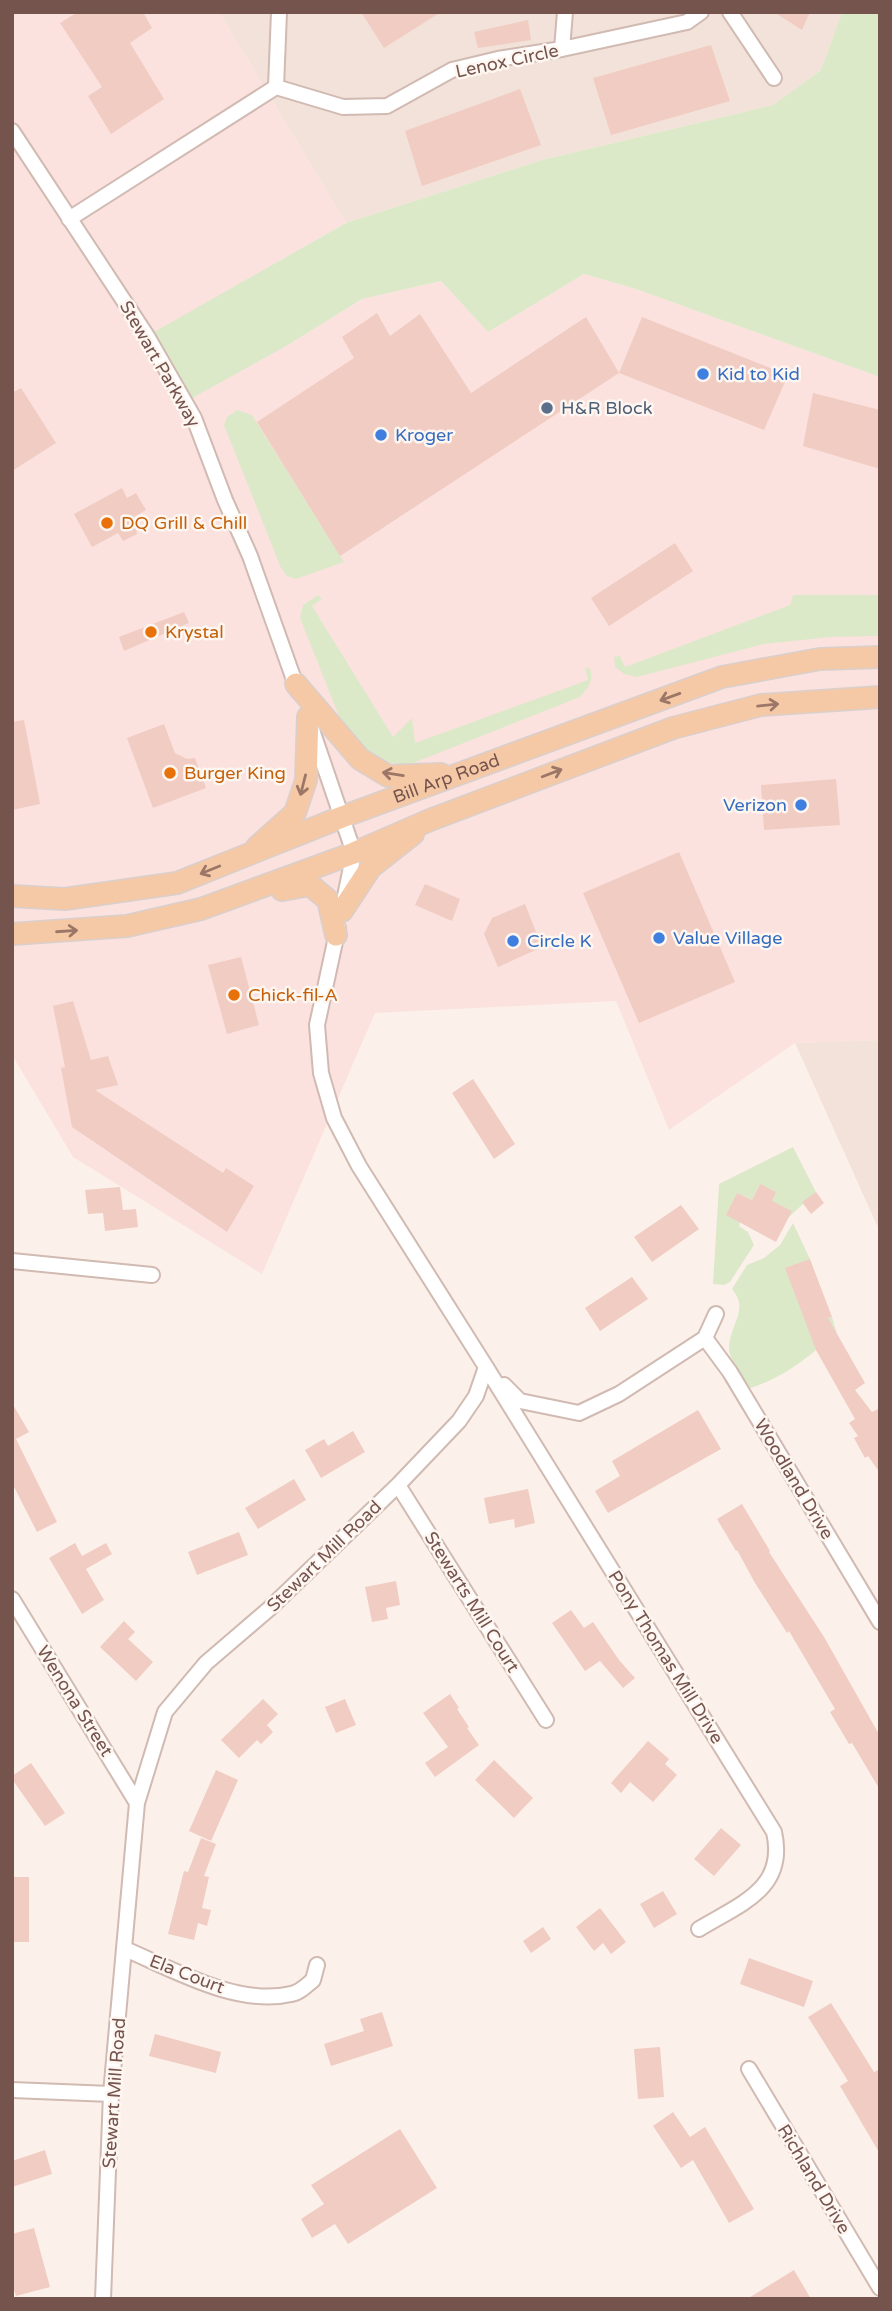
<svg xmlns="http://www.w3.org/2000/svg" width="892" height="2311" viewBox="0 0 892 2311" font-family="'Varela Round',sans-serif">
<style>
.residential{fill:#f3e2d9}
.commercial{fill:#fbe2df}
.green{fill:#dce9c8}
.building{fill:#f0ccc3}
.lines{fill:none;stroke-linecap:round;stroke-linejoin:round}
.street-casing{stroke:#d0bab2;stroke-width:18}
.primary-casing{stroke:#d9cfcd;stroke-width:24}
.street{stroke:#fff;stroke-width:14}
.primary{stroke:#f6c9a6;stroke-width:21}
.oneway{stroke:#9c7768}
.shop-dot{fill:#3f7fe0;stroke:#fef6f1;stroke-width:2.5}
.service-dot{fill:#5c6f8a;stroke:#fef6f1;stroke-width:2.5}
.food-dot{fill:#e8710a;stroke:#fef6f1;stroke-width:2.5}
.labels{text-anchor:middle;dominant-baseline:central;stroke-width:5;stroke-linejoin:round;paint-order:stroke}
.street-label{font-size:18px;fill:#76544e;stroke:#fef6f1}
.shop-label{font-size:18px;fill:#366cbe;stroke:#fef6f1;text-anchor:start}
.service-label{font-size:18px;fill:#4e5e75;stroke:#fef6f1;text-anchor:start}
.food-label{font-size:18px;fill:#c56008;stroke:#fef6f1;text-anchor:start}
</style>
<rect width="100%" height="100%" fill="#fcf1ea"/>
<path class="residential" d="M 219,12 L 842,12 L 821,70 L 773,105 L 542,160 L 346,223 Z
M 880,1040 L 880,1232 L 795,1043 Z"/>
<path class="commercial" d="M 12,12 L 219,12 L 346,223 L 148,336 L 288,345 L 362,299 L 441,281 L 488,332 L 584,274 L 636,289 L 880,377 L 880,1040 L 795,1043 L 669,1130 L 616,1001 L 375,1013 L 262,1274 L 73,1157 L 12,1055 Z"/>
<path class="green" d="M 842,12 L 880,12 L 880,377 L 636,289 L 584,274 L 488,332 L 441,281 L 362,299 L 288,345 L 185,402 L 147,336 L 346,223 L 542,160 L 773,105 L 821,70 Z
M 237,410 L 252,415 L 344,562 L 296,579 L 287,576 L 281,568 L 224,425 L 227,417 Z
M 318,595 L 322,599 L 312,606 L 393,737 L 412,718 L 415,743 L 588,680 L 585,667 L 590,669 C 594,682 588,687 580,697 L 408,765 C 379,763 361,757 345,731 L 300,618 L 303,605 Z
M 793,595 L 880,595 L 880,636 L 831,637 L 764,644 L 637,677 L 624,674 L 615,667 L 614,657 L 620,656 L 625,667 L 790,605 Z
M 793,1147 L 816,1192 L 788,1218 L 772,1201 L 760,1184 L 752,1200 L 737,1193 L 727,1215 L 740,1222 L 739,1226 L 748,1232 L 754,1245 L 730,1282 L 724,1285 L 713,1284 L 719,1184 Z
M 793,1223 L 810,1259 L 807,1325 L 832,1317 L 837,1334 L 815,1347 L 816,1350 C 797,1366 774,1381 750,1388 C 744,1377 729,1361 729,1348 C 729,1325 750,1310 732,1289 L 747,1265 L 764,1258 L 780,1245 Z"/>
<path class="building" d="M 78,12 L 143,12 L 152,28 L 130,43 L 164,99 L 111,134 L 88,96 L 102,87 L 60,23 Z
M 361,12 L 441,12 L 384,48 Z
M 774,12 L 810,12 L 802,30 Z
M 528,20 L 531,40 L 478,48 L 474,32 Z
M 711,45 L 730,101 L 611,135 L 593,78 Z
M 520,89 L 541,145 L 422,186 L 405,131 Z
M 377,313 L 390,336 L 420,314 L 471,393 L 586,317 L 619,373 L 340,556 L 257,422 L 354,358 L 342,337 Z
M 642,317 L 788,375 L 764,430 L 619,373 Z
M 21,388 L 56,443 L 12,471 L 12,393 Z
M 813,393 L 880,410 L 880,469 L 803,446 Z
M 122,488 L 127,498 L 136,493 L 146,510 L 134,517 L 137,534 L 123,541 L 118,533 L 92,547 L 74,514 Z
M 675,543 L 693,571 L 609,626 L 591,598 Z
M 184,612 L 189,623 L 124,651 L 119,637 Z
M 24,720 L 40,804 L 12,810 L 12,722 Z
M 164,724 L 175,753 L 187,759 L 195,758 L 206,788 L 153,808 L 127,738 Z
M 836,779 L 840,825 L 764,830 L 761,785 Z
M 679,852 L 735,982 L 639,1023 L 583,893 Z
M 425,884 L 460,899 L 452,921 L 415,905 Z
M 525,904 L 542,947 L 498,967 L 484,934 L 492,918 Z
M 241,957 L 259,1025 L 227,1034 L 208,965 Z
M 73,1001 L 91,1060 L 108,1056 L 118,1085 L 95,1090 L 223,1173 L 226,1168 L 254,1186 L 227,1232 L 72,1127 L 61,1068 L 65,1067 L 53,1006 Z
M 473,1079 L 515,1144 L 494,1159 L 452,1093 Z
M 760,1184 L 776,1192 L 772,1201 L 792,1211 L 776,1242 L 726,1215 L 737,1193 L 752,1200 Z
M 120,1187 L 123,1210 L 136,1209 L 138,1227 L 105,1231 L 103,1213 L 88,1214 L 85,1190 Z
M 816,1192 L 824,1203 L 811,1214 L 802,1202 Z
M 681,1205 L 699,1229 L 652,1262 L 634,1237 Z
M 810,1259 L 832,1317 L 828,1318 L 865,1383 L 855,1390 L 872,1412 L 880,1408 L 880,1473 L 868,1456 L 865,1458 L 854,1438 L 858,1436 L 849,1423 L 855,1419 L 816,1350 L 785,1268 Z
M 632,1277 L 648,1299 L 600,1331 L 585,1308 Z
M 12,1403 L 29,1432 L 16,1439 L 57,1522 L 37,1532 L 12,1483 Z
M 698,1410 L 721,1449 L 608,1513 L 595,1491 L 620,1476 L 612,1461 Z
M 353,1431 L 365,1452 L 321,1478 L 305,1450 L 324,1439 L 328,1446 Z
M 294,1479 L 306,1500 L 258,1529 L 245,1508 Z
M 528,1489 L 535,1523 L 515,1528 L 514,1519 L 489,1524 L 484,1498 Z
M 742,1504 L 770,1551 L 769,1552 L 824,1637 L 880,1736 L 880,1790 L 852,1743 L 849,1744 L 830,1712 L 835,1709 L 789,1631 L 787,1633 L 755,1583 L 737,1550 L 736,1551 L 717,1519 Z
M 239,1532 L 248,1555 L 197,1575 L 188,1552 Z
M 75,1543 L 82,1556 L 106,1543 L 112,1554 L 86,1569 L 104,1600 L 82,1614 L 49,1558 Z
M 396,1581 L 400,1605 L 386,1608 L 388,1619 L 372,1622 L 365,1587 Z
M 571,1610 L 584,1628 L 593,1622 L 619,1660 L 635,1678 L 623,1688 L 600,1661 L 585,1671 L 552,1623 Z
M 124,1621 L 135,1632 L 128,1639 L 153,1662 L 136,1681 L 100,1647 Z
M 450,1694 L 459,1708 L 457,1709 L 469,1727 L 467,1728 L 479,1745 L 435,1777 L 425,1763 L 448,1747 L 423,1713 Z
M 263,1699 L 278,1714 L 267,1725 L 273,1732 L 261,1744 L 257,1740 L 239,1758 L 221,1740 Z
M 345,1699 L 356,1725 L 336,1733 L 325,1707 Z
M 648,1741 L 669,1759 L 665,1764 L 677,1775 L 653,1802 L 630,1782 L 621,1793 L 611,1783 Z
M 494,1760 L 533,1798 L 514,1818 L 475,1780 Z
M 31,1763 L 65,1813 L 45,1826 L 12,1779 L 12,1776 Z
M 216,1770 L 238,1780 L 211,1841 L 189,1831 Z
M 721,1828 L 741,1845 L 714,1876 L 694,1859 Z
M 201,1838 L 216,1844 L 204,1876 L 209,1877 L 202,1908 L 211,1910 L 207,1926 L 198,1923 L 194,1940 L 168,1934 L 184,1871 L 188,1872 Z
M 12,1877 L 29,1877 L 29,1942 L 12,1942 Z
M 663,1891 L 677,1914 L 654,1928 L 640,1904 Z
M 600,1908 L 626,1942 L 611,1954 L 603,1943 L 594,1951 L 576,1927 Z
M 543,1927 L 551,1939 L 531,1953 L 523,1941 Z
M 749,1958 L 813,1981 L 804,2007 L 740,1984 Z
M 831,2003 L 874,2072 L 880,2069 L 880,2154 L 840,2086 L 848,2081 L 808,2017 Z
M 382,2012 L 393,2046 L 331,2066 L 324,2044 L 364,2031 L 360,2019 Z
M 155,2034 L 221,2052 L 216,2073 L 149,2056 Z
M 660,2047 L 664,2097 L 638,2099 L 634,2049 Z
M 673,2112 L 690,2137 L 705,2127 L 754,2209 L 729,2223 L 693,2160 L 681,2168 L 653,2126 Z
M 400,2129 L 437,2188 L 348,2244 L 335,2224 L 312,2238 L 301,2219 L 324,2204 L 311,2185 Z
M 45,2150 L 52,2174 L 12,2187 L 12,2161 Z
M 34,2228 L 50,2287 L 16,2296 L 12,2283 L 12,2234 Z
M 794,2270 L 811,2299 L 747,2299 Z"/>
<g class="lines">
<g class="street-casing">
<path id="street" d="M 730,12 L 774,78
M 562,49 L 565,12
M 276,87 L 279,12
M 12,131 L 147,336 L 194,418 L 225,500 L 250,556 L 298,691
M 69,219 L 276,87 L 343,107 L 387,106 L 452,70 L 498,59 L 562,49 L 687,22 L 701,12
M 312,730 L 354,853 L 344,901
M 12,1261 L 152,1275
M 705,1338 L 730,1372 L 880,1622
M 486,1367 L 774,1832 C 787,1889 740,1904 699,1929
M 504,1385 L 520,1401 L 579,1413 L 619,1394 L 705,1338 L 716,1314
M 398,1485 L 546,1720
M 12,1599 L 137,1803
M 125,1949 C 172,1969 238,2007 291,1994 C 299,1993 307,1985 313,1980 L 317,1965
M 749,2069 L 880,2288
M 12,2090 L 111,2094
M 103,2299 L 111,2094 L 137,1803 L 165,1712 L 206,1663 L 269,1609 L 398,1485 L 459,1421 L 476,1396 L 486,1367 L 359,1166 L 334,1118 L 321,1073 L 317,1025 L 338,928"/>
</g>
<g class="primary-casing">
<g id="primary">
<path d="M 296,684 L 360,759 L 388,776 L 441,774"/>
<path d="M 257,847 L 295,813 L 306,780 L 308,717"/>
<path d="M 282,890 L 310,885 L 328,900 L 336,935"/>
<path id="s1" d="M 12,896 L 65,899 L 177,883 L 342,817 L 722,677 L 820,659 L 880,657"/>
<path d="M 342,911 L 371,867 L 413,834"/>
<path d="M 12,934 L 127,926 L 201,909 L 354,853 L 430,820 L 673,728 L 761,705 L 880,697"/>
</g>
</g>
<use href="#street" class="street"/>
<use href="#primary" class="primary"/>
</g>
<defs><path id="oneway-shaft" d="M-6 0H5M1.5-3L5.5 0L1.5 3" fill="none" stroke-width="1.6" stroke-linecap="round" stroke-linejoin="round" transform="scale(1.75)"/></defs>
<g class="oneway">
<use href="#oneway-shaft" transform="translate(670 697) rotate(160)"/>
<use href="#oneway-shaft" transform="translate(768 705) rotate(-6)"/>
<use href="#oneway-shaft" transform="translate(552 773) rotate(-21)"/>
<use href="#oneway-shaft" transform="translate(393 774) rotate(-171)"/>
<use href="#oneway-shaft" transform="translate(303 785) rotate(104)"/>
<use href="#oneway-shaft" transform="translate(210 870) rotate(158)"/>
<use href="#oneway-shaft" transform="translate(67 931) rotate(-4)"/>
</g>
<g class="shop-dot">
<circle cx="703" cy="374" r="7"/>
<circle cx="381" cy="435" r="7"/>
<circle cx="801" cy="805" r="7"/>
<circle cx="659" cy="938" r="7"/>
<circle cx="513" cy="941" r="7"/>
</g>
<circle class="service-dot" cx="547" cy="408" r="7"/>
<g class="food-dot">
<circle cx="107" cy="523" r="7"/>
<circle cx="151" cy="632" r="7"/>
<circle cx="170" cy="773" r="7"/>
<circle cx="234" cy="995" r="7"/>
</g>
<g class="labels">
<g class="street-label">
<text transform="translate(507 61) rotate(-12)">Lenox Circle</text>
<text transform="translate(160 364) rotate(60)">Stewart Parkway</text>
<text stroke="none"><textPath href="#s1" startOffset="455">Bill Arp Road</textPath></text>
<text transform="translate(794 1479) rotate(59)">Woodland Drive</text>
<text transform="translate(324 1556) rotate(-44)">Stewart Mill Road</text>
<text transform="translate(472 1602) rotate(58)">Stewarts Mill Court</text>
<text transform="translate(666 1657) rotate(58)">Pony Thomas Mill Drive</text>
<text transform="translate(75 1701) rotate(58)">Wenona Street</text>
<text transform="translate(187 1974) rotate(21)">Ela Court</text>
<text transform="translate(114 2093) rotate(-86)">Stewart Mill Road</text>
<text transform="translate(814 2179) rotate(59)">Richland Drive</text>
</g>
<g class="shop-label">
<text x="717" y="374">Kid to Kid</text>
<text x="395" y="435">Kroger</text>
<text x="787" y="805" text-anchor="end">Verizon</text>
<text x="673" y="938">Value Village</text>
<text x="527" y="941">Circle K</text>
</g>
<g class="service-label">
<text x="561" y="408">H&amp;R Block</text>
</g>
<g class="food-label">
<text x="121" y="523">DQ Grill &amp; Chill</text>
<text x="165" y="632">Krystal</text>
<text x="184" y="773">Burger King</text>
<text x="248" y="995">Chick-fil-A</text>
</g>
</g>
<rect width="892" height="2311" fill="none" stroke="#76544e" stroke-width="28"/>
</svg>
